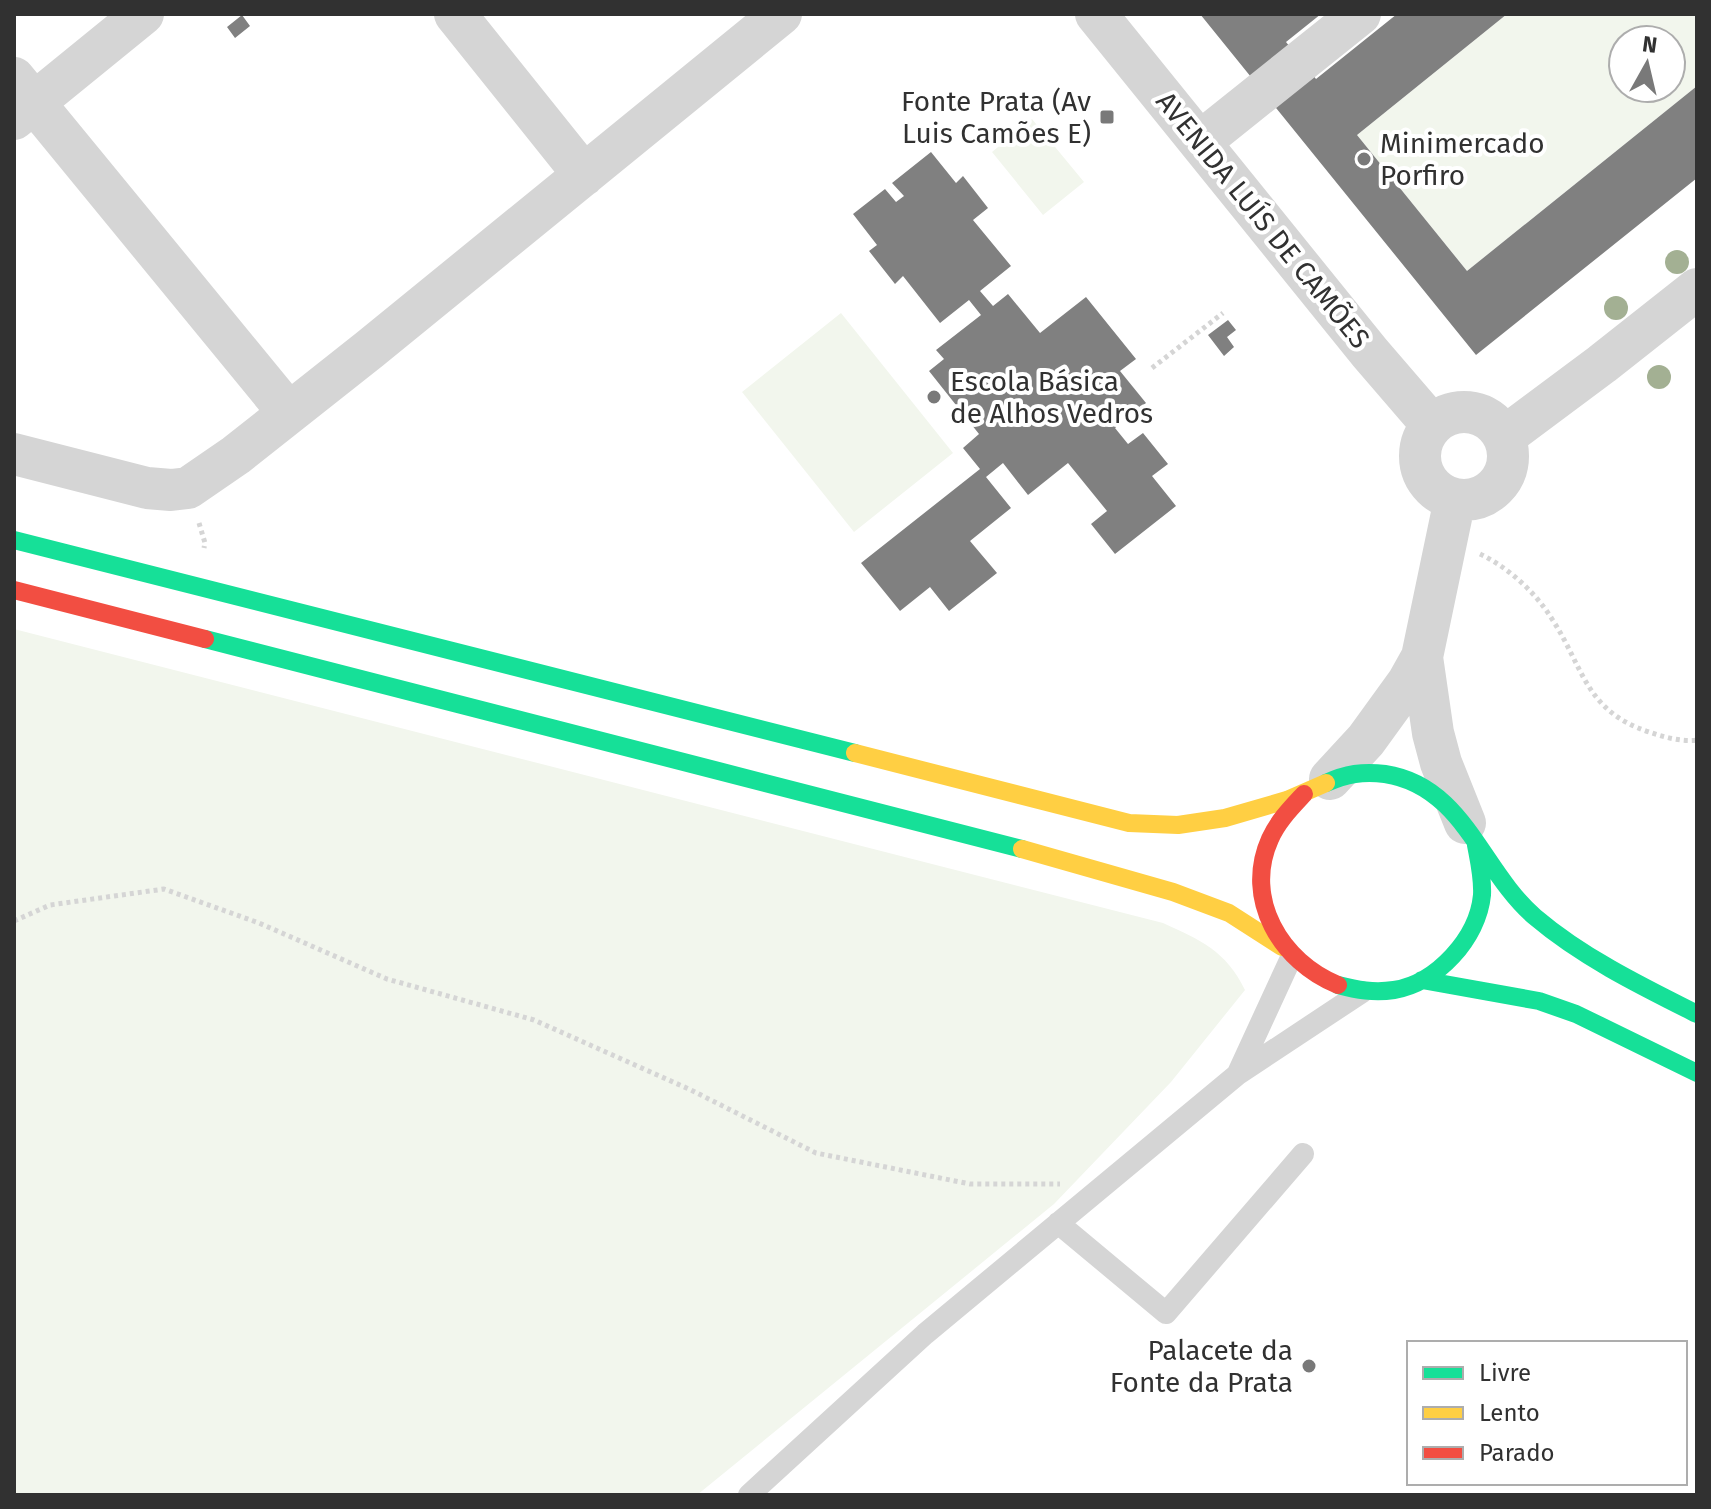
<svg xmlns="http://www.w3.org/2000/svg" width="1711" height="1509" viewBox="0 0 1711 1509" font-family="'Fira Sans',sans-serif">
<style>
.green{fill:#f2f6ed;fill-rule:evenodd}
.building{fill:#808080}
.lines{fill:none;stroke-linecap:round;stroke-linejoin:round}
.path{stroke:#d5d5d5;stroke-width:5;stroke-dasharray:4 4;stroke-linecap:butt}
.lane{stroke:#d5d5d5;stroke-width:22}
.street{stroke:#d5d5d5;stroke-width:42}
.fast{stroke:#16e098;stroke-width:18}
.slow{stroke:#ffcf43;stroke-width:18}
.jam{stroke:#f24e42;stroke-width:18}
.tree{fill:#a3b093}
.poi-dot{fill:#797979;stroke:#fff;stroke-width:3}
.labels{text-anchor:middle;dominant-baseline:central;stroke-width:8;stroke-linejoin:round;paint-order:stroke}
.poi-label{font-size:28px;fill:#313131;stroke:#fff;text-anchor:end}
.street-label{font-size:28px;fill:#313131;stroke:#fff}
</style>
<rect width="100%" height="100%" fill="#fff"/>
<path class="green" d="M 1507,14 L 1697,14 L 1697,86 L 1467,271 L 1357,135 ZM 1623,40 L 1671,40 L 1671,88 L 1623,88 Z
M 1032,119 L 1084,182 L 1043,215 L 992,152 Z
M 841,313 L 953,453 L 854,532 L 742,392 Z
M 14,629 L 1163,923 C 1201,940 1226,951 1245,990 L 1171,1082 L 1054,1204 L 697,1495 L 14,1495 Z"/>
<path class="building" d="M 1200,14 L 1321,14 L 1286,42 L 1316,79 L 1397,14 L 1507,14 L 1357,135 L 1467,271 L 1697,86 L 1697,178 L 1476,355 Z
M 242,15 L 250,26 L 235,38 L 227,27 Z
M 931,152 L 956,183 L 963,176 L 988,208 L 973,220 L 1011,266 L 980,291 L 993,306 L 1008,294 L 1040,333 L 1086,297 L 1136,359 L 1120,371 L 1146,403 L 1115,428 L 1128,444 L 1143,433 L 1168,464 L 1152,476 L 1176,506 L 1115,554 L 1091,524 L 1107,511 L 1068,463 L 1028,495 L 1003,463 L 986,477 L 1011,508 L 970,541 L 997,573 L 949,611 L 930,587 L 900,611 L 861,563 L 980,469 L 963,448 L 979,434 L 929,371 L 944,359 L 936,350 L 981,315 L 969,300 L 940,323 L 903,276 L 895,284 L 869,251 L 877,245 L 853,214 L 885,189 L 896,202 L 904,196 L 892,183 Z
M 1228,320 L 1236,330 L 1227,337 L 1234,347 L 1224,356 L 1208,335 Z"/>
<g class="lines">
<path class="path" d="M 1152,368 L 1223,313
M 199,523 L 205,543 L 204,548
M 1480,554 C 1509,568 1535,592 1552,619 C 1584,668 1585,711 1649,732 C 1664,737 1681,742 1697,740
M 14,921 L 50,905 L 164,889 L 259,923 L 387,979 L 534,1020 L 691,1090 L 816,1153 L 970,1184 L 1060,1184"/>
<path class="lane" d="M 1238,1073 L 1291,958
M 1058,1223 L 1166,1313 L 1303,1154
M 749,1495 L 925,1334 L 1238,1074 L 1362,992"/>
<path class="street" d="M 455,14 L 584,175
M 1096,14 L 1370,353 L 1432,425
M 14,78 L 288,412
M 14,119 L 143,14
M 1200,142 L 1360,14
M1420 456a44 44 0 1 1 88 0a44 44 0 1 1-88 0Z
M 1504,437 L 1602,364 L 1697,289
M 14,454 L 147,488 L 171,490 L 188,488 L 236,455 L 370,349 L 781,14
M 1422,657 L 1433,733 L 1441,763 L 1465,823
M 1330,779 L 1366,740 L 1408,682 L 1422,657 L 1455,499"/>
<path class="fast" d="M 14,540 L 855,753
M 205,639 L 1022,849
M 1326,783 C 1346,774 1363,771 1385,774 C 1464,786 1481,871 1535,917 C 1582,957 1641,986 1697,1014
M 1422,980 L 1539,1001 L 1576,1014 L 1697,1073
M 1338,985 C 1357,990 1374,993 1394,990 C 1437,983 1478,938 1482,895 C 1483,878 1479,861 1476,845"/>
<path class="slow" d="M 855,753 L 1129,823 L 1178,825 L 1225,818 L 1287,800 L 1326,783
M 1022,849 L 1173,892 L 1229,913 L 1282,947"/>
<path class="jam" d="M 14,590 L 205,639
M 1304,794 C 1291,808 1278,821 1270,839 C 1243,899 1281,962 1338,985"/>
</g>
<g class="tree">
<circle cx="1677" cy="262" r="12"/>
<circle cx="1616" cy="308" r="12"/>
<circle cx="1659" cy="377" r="12"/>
</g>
<g class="poi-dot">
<rect x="1099" y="109" width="16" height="16" rx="4"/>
<circle cx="1364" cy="159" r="8"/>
<circle cx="934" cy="397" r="8"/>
<circle cx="1309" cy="1366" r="8"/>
</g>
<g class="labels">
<g class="poi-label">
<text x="1091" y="101">Fonte Prata (Av<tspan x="1091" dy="32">Luis Camões E)</tspan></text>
<text x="1380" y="143" text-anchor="start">Minimercado<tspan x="1380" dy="32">Porfiro</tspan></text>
<text x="950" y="381" text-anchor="start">Escola Básica<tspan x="950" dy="32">de Alhos Vedros</tspan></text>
<text x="1293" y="1350">Palacete da<tspan x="1293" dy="32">Fonte da Prata</tspan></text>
</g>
<g class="street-label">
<text transform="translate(1263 220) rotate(51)">AVENIDA LUÍS DE CAMÕES</text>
</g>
</g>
<rect width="1711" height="1509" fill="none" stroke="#313131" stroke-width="32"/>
<rect x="1407" y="1341" width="280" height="144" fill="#ffffff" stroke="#adadad" stroke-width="2"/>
<rect x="1423" y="1367" width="40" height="12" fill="#16e098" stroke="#adadad" stroke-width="2"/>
<text x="1479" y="1381" font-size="24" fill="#313131">Livre</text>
<rect x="1423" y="1407" width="40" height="12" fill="#ffcf43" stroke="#adadad" stroke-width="2"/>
<text x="1479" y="1421" font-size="24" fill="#313131">Lento</text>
<rect x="1423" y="1447" width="40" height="12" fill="#f24e42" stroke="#adadad" stroke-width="2"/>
<text x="1479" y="1461" font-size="24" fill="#313131">Parado</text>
<g transform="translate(1647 64) rotate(8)"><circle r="38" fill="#ffffff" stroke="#adadad" stroke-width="2"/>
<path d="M0-6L14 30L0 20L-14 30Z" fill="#797979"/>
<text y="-12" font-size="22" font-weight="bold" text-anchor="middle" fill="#313131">N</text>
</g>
</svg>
